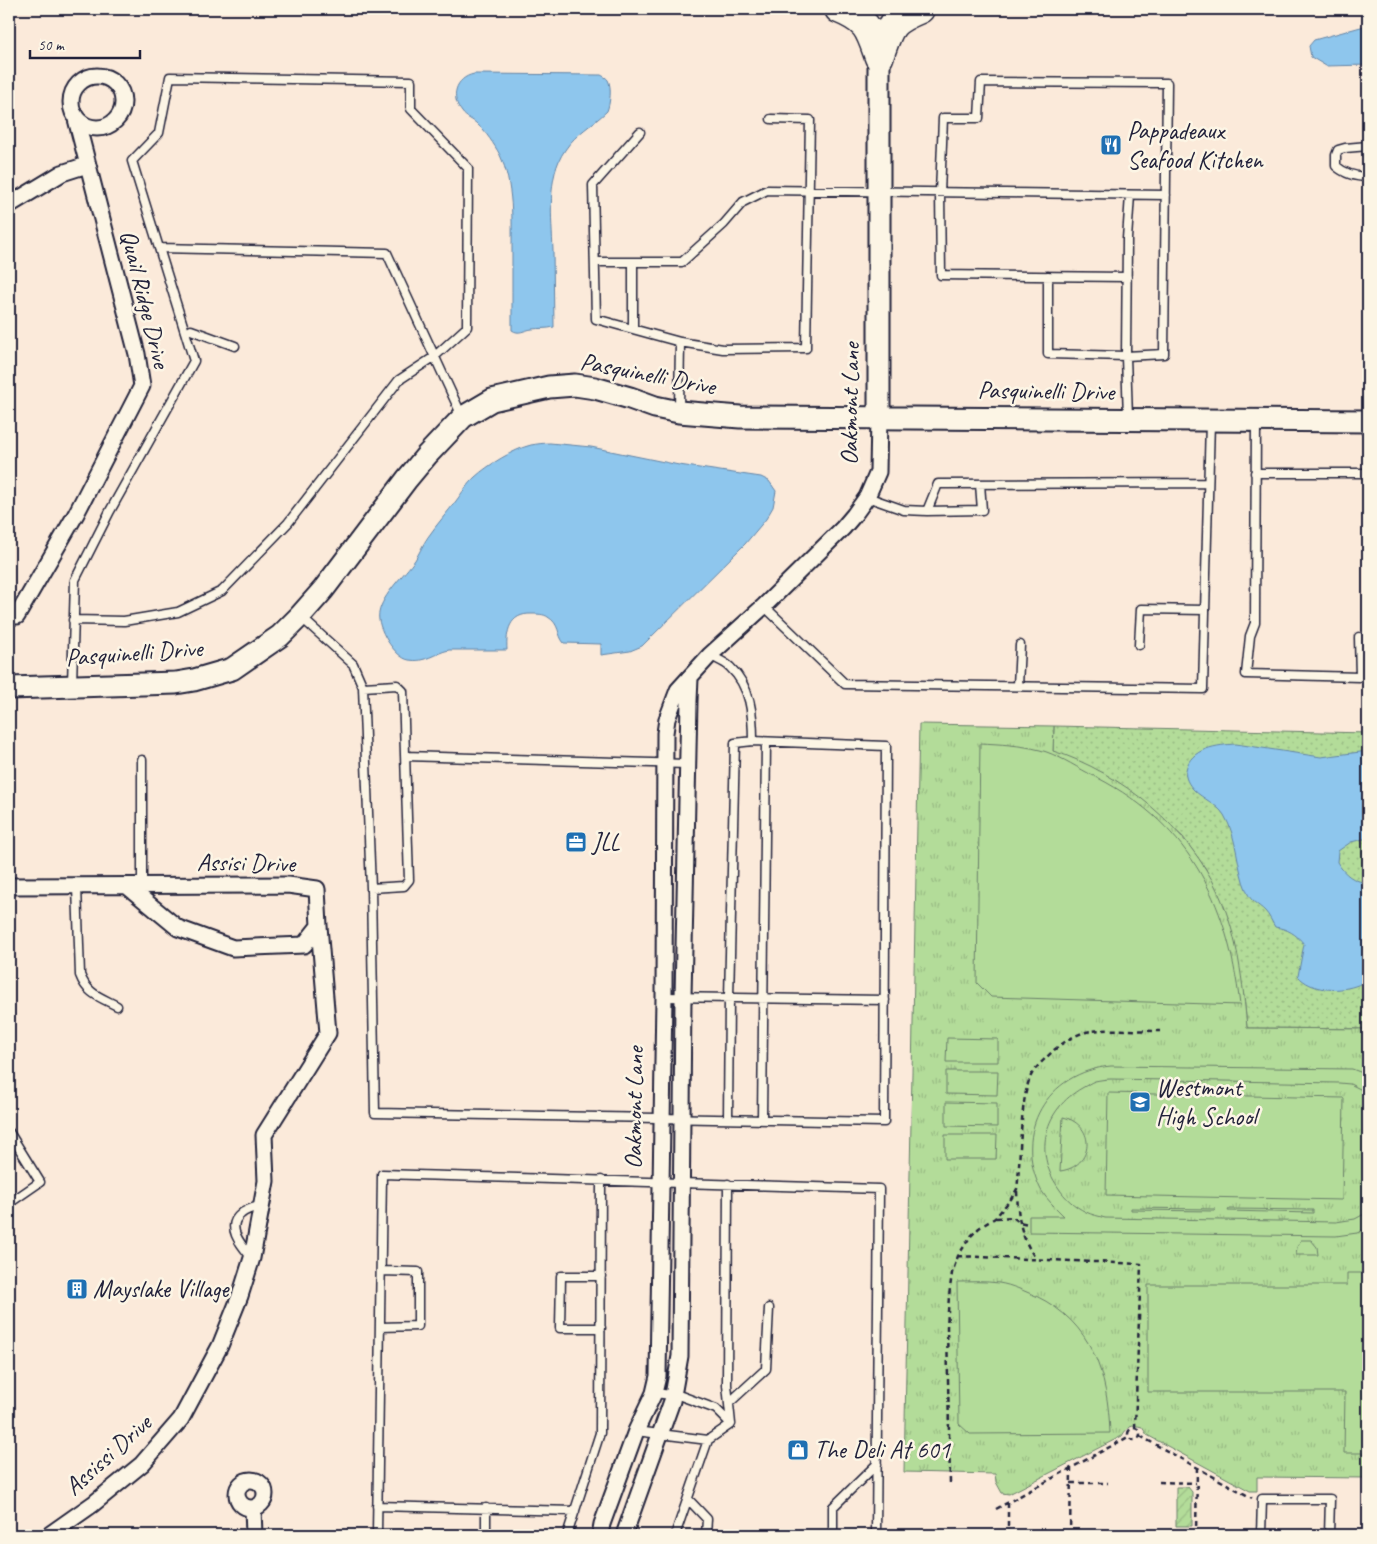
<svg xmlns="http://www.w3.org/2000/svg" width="1377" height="1544" viewBox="0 0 1377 1544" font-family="Caveat,sans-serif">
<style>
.grass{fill:url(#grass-dots);stroke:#6a7f6a}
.park{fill:url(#park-tufts);stroke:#6a7f6a}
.garden{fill:url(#garden-furrows);stroke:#6a7f6a}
.pitch{fill:#b3dc99;stroke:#6a7f6a}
.water{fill:#8ec6ed;stroke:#6384a6}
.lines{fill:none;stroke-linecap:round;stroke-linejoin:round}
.lane-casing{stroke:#22223b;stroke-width:11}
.street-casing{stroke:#22223b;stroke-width:19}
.secondary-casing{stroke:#22223b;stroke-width:25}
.highway-casing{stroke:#22223b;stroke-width:31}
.path{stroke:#22223b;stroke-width:2.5;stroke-dasharray:5 4;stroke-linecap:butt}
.lane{stroke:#fcf5e5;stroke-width:8}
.street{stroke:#fcf5e5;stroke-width:15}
.secondary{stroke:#fcf5e5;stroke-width:21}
.highway{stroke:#fcf5e5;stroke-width:28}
.labels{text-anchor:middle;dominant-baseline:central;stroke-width:5;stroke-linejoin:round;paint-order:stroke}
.poi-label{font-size:25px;fill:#22223b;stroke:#fcf5e5;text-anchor:start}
.street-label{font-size:25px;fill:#22223b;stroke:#fcf5e5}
</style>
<defs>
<pattern id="grass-dots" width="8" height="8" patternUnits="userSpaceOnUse" patternTransform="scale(1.25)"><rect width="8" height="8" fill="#b3dc99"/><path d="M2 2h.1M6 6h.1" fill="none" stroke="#9abc85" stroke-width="1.8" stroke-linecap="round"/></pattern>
<pattern id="park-tufts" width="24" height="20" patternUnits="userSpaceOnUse" patternTransform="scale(1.25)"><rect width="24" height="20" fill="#b3dc99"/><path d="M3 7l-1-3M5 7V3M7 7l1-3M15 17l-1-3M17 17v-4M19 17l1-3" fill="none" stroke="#9abc85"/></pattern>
<pattern id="garden-furrows" width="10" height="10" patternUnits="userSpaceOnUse" patternTransform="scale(1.25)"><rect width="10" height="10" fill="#b3dc99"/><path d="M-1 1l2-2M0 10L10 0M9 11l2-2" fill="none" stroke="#9abc85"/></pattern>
</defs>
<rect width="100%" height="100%" fill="#fbeada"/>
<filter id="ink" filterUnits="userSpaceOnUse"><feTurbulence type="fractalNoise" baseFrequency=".02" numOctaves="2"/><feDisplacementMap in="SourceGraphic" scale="10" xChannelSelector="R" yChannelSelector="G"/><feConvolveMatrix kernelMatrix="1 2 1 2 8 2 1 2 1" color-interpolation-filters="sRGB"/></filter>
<g filter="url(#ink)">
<path class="grass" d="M 1054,726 L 1368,733 L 1368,1029 L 1247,1028 L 1244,996 L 1206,869 L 1183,837 L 1131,791 L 1053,751 Z"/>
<path class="park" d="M 919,724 L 1054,726 L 1053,751 C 1121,772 1190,829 1219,894 C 1238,936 1243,983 1247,1028 L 1368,1029 L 1368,1478 L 1257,1477 L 1257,1491 L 1250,1491 L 1147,1435 L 1142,1427 C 1132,1424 1127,1427 1122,1436 L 1009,1494 L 1002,1493 L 996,1482 L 995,1474 L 904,1472 Z"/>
<path class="garden" d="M 1176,1487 L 1188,1487 L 1192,1492 L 1192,1526 L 1176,1526 Z"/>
<path class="pitch" d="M 980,743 C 1000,744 1020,745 1040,750 C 1056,754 1073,765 1088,773 C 1188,821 1227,898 1240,1005 L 991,997 L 977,983 Z
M 947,1038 L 998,1039 L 998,1062 L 946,1062 Z
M 1111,1066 L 1352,1069 L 1368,1075 L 1368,1093 L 1350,1084 L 1339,1083 L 1111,1079 C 1106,1079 1100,1080 1095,1081 C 1091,1082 1086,1086 1082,1088 C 1045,1109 1033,1151 1058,1187 C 1065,1198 1074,1206 1086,1212 C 1092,1215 1099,1216 1105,1218 L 1336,1222 L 1355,1219 L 1368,1212 L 1368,1228 L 1357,1233 L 1336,1236 L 1029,1232 L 1029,1216 L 1064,1216 C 1056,1208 1047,1200 1041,1190 C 1012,1132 1047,1072 1111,1066 Z
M 946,1071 L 998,1071 L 997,1095 L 946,1094 Z
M 1108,1093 L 1344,1098 L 1342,1200 L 1106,1195 Z
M 946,1102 L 997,1103 L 997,1127 L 946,1126 Z
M 1063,1117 C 1097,1125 1094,1167 1060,1171 Z
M 945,1135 L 997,1135 L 996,1159 L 945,1159 Z
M 1131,1208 L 1215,1209 L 1215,1211 L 1131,1210 Z
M 1229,1209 L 1313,1210 L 1313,1213 L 1228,1211 Z
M 1301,1240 L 1311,1240 L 1317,1247 L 1318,1255 L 1296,1255 L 1297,1247 Z
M 1347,1273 L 1368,1273 L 1368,1453 L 1344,1453 L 1345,1392 L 1148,1392 L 1148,1285 L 1347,1285 Z
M 957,1282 C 971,1282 985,1281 999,1283 C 1012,1285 1024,1291 1036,1296 C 1092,1323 1108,1374 1110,1433 L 970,1434 L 959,1424 Z"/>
<path class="water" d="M 1368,25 L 1368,65 L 1326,66 L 1311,57 L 1309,46 L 1314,40 Z
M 474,74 L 601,75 C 603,76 607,78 608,80 C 612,87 610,104 607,111 C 593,125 576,133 565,150 C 546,177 552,219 553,251 C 553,276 554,302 554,327 C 547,329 539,328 532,329 C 524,330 519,335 512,330 C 512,304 512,279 512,253 C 512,220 514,186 500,155 C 494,144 486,132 477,124 C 472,119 466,118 462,112 C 450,97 455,78 474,74 Z
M 550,443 L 591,447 L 679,465 L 761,477 L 769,481 L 776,491 L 773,507 L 766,519 L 745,544 L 642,646 L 630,651 L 601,655 L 601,644 L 564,643 C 557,635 560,624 548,617 C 544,614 537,614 532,614 C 509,613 506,632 507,650 L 449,650 C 435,653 425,663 409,660 C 395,658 376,627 379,613 C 382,595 405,574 415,560 C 420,552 423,544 428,537 C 437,524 447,513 456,501 C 462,493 468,483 475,477 C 488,465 514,449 531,445 C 537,444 543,443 550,443 Z
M 1236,744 L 1321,757 L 1368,751 L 1368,838 L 1351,842 L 1338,851 L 1337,862 C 1345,875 1353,881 1368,883 L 1368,978 C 1364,981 1360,985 1355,986 C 1337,992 1311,991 1298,976 L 1304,944 C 1296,934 1288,929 1275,927 C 1272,922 1269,915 1265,911 C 1258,904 1251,902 1247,892 C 1236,867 1238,838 1224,815 C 1217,804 1203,799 1194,790 C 1189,785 1184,777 1186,770 C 1190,748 1218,745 1236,744 Z"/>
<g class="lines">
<g class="lane-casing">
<path id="lane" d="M 640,132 L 593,185 L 596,319 L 680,342 L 723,349 L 806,348 L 810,120 L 771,119
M 1368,146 L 1345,148 L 1338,150 L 1336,155 L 1336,166 C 1345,174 1356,177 1368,177
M 159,248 L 387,253 L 462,416
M 595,262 L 682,262 L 724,224 L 743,202 L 767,190 L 1166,195
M 1048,276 L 1048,354 L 1126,356 L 1127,239 L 1130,195
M 1127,277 L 941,275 L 940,193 L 943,118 L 979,118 L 981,82 L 1167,83 L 1164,354 L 1126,356 L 1128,418
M 633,329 L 633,262
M 191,330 L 235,346
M 679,409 L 680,342
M 1256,421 L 1255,623 L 1250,636 L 1246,674 L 1360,677 L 1359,637
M 1255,473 L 1368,473
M 867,497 L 904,510 L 927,511 L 938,484 L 1208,483
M 927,511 L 982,510 L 980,484
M 764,606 L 845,684 L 1203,689 L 1210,421
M 302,618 L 353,664 L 363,687 L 397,685 L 403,691 L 409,880 L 404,886 L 371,888 L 375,1113 L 884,1122 L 886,746 L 753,741 L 735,743 L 729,998 L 728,1119
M 1139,645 L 1141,609 L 1205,610
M 710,655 C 716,659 725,662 730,667 C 751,687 753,714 753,741
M 72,684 L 75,580 L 110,511 L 194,361 L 132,161 L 159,133 L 170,77 L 411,81 L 411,109 L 468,168 L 467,327 L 434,357 L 399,380 L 288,523 L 222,591 L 178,612 L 124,621 L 73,620
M 1018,686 L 1020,645
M 363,687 L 371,888
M 405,756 L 687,764
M 142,760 L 142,886
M 77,886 L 80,975 C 87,994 100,997 117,1006
M 664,997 L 885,1000
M 762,1119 L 766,742
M 9,1132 L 40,1182 L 11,1202 L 9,1199
M 728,1184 L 727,1385 L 731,1424
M 252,1258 C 243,1247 224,1227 241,1214 C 246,1209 256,1207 263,1205
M 380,1327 L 418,1326 L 418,1272 L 381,1271
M 601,1328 L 560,1328 L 561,1276 L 601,1276
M 654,1393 L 681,1396 L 716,1409 L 731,1424
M 729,1403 L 766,1369 L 769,1308
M 636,1431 L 708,1440 L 731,1424
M 688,1499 L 707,1519 L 706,1535
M 377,1506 L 575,1511
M 377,1535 L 382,1174 L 879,1189 L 876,1535
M 486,1535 L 486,1508
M 567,1535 L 600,1433 L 601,1180
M 675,1535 L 708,1440
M 833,1535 L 833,1507 L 877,1464
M 1261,1535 L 1262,1499 L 1330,1499 L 1329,1535"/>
</g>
<g class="street-casing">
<path id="street" d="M71 102a26 26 0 1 1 52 0a26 26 0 1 1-52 0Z
M 9,205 L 62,173 L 87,165
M 9,616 L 17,616 L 76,514 L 142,386 L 137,354 L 75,115
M 9,886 L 288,885 L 317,889 L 319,926 L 304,945 L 233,948 L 178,928 L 127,886
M237 1494a14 14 0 1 1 28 0a14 14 0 1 1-28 0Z
M 253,1508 L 254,1535
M 49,1535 L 93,1504 L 142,1464 L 181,1419 L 220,1346 L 240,1296 L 252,1258 L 266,1181 L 264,1135 L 328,1033 L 319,926
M 600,1535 L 602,1524 L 636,1431 L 654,1393 L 658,1376 L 664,997 L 665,733 L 667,719 L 678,690 L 710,655 L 764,606 L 843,528 L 854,515 L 867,497 L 878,472 L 879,417
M 624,1535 L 672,1401 L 680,1356 L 683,997 L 689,701 L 690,678"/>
</g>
<g class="secondary-casing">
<path id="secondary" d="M 879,417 L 879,57
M 9,688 L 176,683 L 194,680 L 232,669 L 280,636 L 300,616 L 323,590 L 407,479 L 427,455 L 463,417 L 492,400 L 549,387 L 575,385 L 595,388 L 630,398 L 655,407 L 679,412 L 740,417 L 1368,421"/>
</g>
<g class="highway-casing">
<path id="highway" d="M 839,9 C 868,21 869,29 879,57
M 879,57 C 890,26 889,22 920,9"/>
</g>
<path class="path" d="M 1017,1191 C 1018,1218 1020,1236 1036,1259
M 996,1218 L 1013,1217 L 1019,1222 L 1029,1224
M 958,1256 L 1141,1264 L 1135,1427
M1128 1434a6 6 0 1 1 12 0a6 6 0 1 1-12 0Z
M 1140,1436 L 1252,1498
M 1159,1482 L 1196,1483
M 950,1483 L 947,1327 L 949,1296 L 952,1273 L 958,1256 L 970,1237 L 979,1228 L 995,1218 L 1011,1199 L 1017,1189 C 1021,1161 1019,1094 1033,1072 C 1039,1064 1047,1057 1054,1050 C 1065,1041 1077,1033 1091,1031 C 1113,1028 1138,1031 1160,1031
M 1071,1483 L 1108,1483
M 996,1509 L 1128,1437
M 1008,1535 L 1008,1502
M 1070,1535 L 1071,1468
M 1196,1535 L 1197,1467"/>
<use href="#lane" class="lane"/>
<use href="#street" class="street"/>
<use href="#secondary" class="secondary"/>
<use href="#highway" class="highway"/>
</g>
</g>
<defs>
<g id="restaurant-square" transform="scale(1.125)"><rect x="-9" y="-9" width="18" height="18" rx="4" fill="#1f6fb2" stroke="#fcf5e5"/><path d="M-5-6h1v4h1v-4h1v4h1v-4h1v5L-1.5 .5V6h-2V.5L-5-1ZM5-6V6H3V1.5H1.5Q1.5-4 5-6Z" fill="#fff"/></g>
<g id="office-square" transform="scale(1.125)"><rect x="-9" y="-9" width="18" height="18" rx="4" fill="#1f6fb2" stroke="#fcf5e5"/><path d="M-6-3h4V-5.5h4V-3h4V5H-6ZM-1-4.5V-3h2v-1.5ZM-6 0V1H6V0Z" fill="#fff"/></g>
<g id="school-square" transform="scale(1.125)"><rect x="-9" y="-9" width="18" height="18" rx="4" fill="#1f6fb2" stroke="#fcf5e5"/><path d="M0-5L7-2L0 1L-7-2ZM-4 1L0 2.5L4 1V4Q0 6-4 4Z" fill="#fff"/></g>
<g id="building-square" transform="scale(1.125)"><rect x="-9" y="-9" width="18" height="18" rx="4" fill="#1f6fb2" stroke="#fcf5e5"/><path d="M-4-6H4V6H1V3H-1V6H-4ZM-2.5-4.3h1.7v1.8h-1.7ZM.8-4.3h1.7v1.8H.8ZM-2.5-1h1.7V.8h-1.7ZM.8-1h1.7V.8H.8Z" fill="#fff"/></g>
<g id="shop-square" transform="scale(1.125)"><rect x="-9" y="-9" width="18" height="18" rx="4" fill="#1f6fb2" stroke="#fcf5e5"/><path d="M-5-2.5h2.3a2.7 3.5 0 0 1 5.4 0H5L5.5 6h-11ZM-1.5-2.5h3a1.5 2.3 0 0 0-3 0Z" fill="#fff"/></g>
</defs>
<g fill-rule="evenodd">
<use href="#restaurant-square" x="1111" y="145"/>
<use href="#office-square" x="576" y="842"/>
<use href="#school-square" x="1140" y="1102"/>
<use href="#building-square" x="77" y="1289"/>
<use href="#shop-square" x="798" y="1450"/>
</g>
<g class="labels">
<g class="poi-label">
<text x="1127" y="131">Pappadeaux<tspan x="1127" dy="29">Seafood Kitchen</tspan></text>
<text x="592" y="842">JLL</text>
<text x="1156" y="1088">Westmont<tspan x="1156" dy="29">High School</tspan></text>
<text x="93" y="1289">Mayslake Village</text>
<text x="814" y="1450">The Deli At 601</text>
</g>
<g class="street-label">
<text transform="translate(145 299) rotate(76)">Quail Ridge Drive</text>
<text transform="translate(648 374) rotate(11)">Pasquinelli Drive</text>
<text transform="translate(1046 391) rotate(1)">Pasquinelli Drive</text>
<text transform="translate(850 404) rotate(-89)">Oakmont Lane</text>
<text transform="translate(134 653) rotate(-4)">Pasquinelli Drive</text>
<text transform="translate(246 863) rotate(1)">Assisi Drive</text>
<text transform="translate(634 1108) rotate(-89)">Oakmont Lane</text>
<text transform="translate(108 1455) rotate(-42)">Assissi Drive</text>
</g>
</g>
<rect width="1377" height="1544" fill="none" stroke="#fcf5e5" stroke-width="30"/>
<rect x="15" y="15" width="1347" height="1514" fill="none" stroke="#22223b" stroke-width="2" filter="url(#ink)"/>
<path d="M30 50v8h110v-8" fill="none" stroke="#22223b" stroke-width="2.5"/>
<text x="38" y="50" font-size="15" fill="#22223b" stroke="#fcf5e5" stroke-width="4" paint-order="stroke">50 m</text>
</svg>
